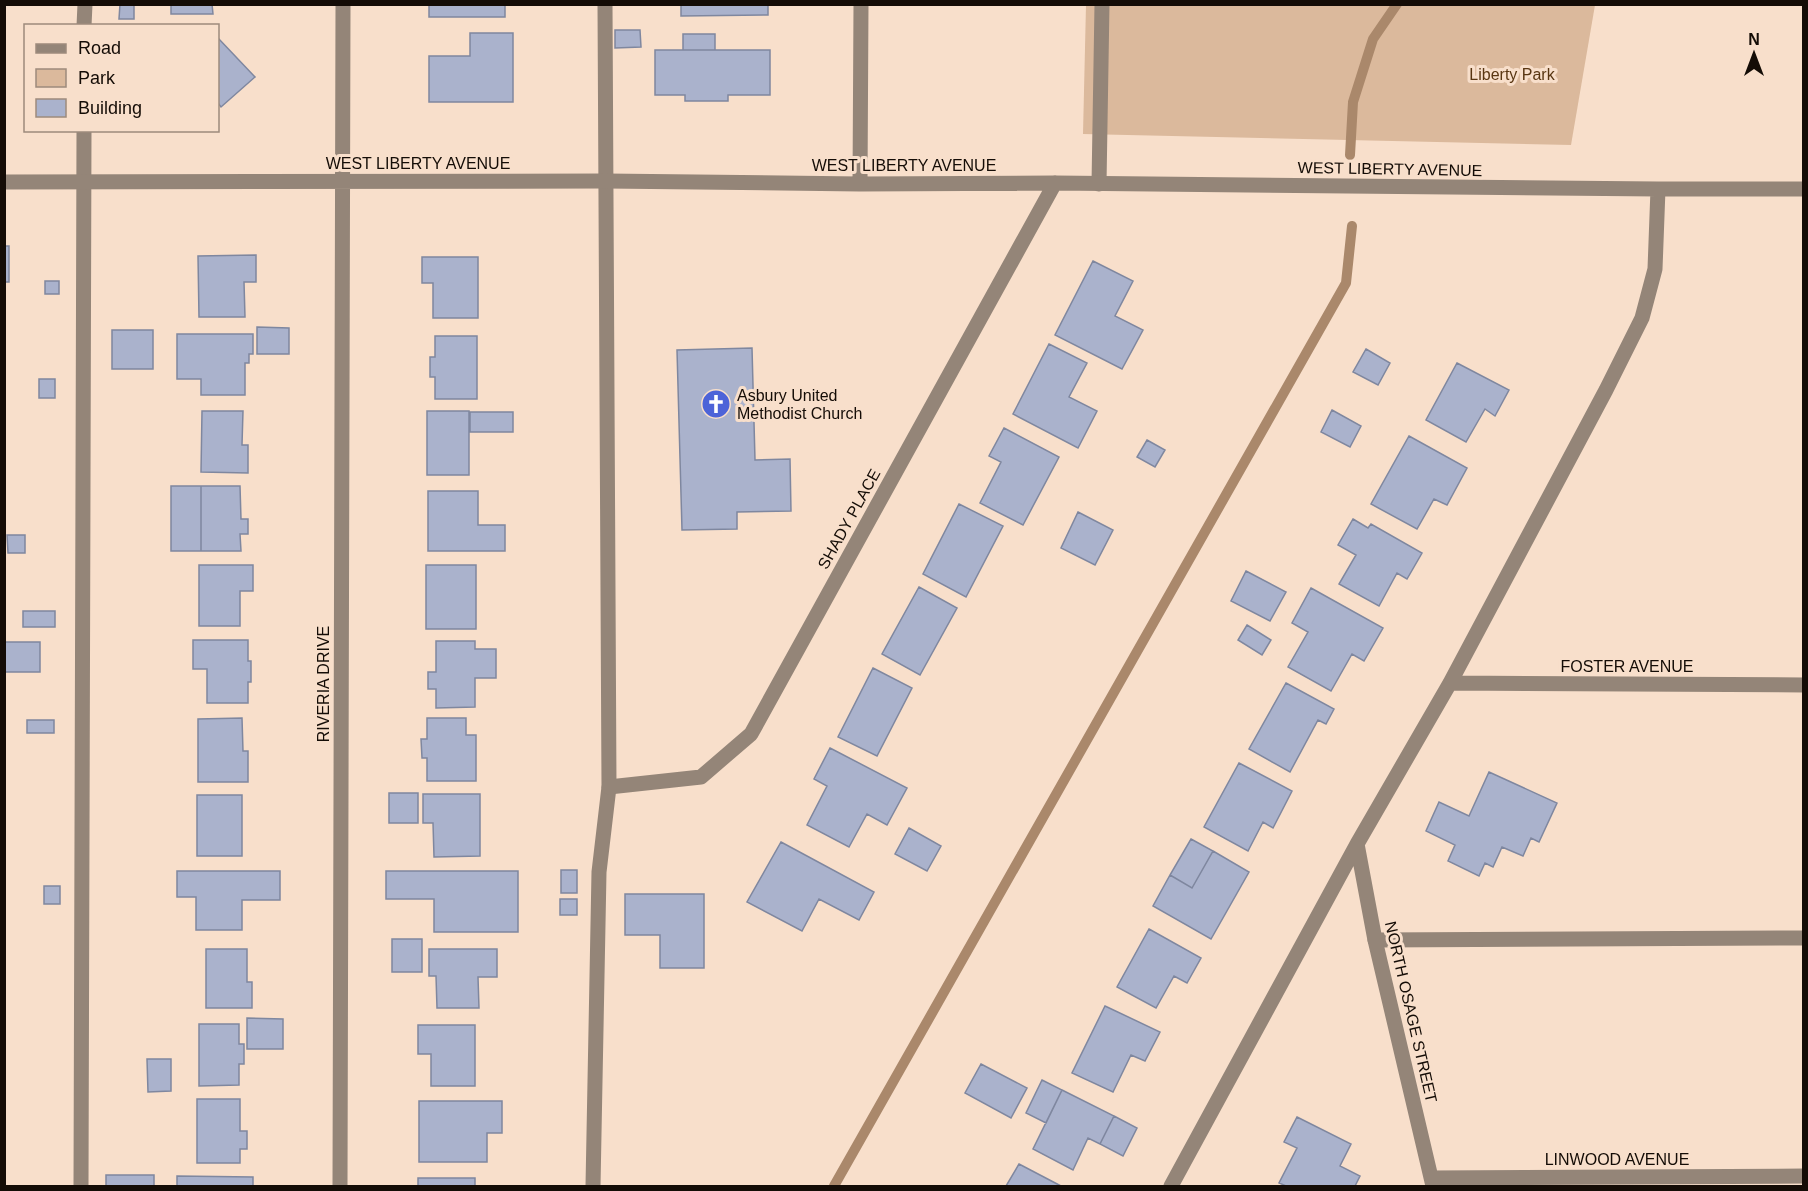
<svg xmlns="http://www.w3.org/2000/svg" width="1808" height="1191" viewBox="0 0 1808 1191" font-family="Arial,sans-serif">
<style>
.green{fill:#dbb99c}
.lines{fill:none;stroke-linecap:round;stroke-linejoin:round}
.stream{stroke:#aa886b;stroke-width:10}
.building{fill:#aab2cc;stroke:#7f879f;stroke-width:1.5}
.service{stroke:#948578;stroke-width:15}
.minor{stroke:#948578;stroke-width:15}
.labels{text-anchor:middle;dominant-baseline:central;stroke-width:6;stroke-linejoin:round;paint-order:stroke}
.park-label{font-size:16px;fill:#593612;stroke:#f8dfcb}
.street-label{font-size:16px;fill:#140c06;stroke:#f8dfcb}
.poi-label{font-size:16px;fill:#140c06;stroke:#f8dfcb;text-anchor:start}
</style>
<rect width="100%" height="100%" fill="#f8dfcb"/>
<path class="green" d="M 1086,5 L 1595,5 L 1571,145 L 1083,134 Z"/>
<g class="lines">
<path class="stream" d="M 1350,155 L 1353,102 L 1373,39 L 1397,4
M 834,1186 L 1346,283 L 1352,226"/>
</g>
<path class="building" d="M 120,4 L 134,4 L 134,19 L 119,19 Z
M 171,4 L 212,4 L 213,14 L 171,14 Z
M 429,4 L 505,4 L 505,17 L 429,17 Z
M 681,4 L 768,4 L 768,15 L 681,16 Z
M 615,30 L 640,30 L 641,47 L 615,48 Z
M 470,33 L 513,33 L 513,102 L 429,102 L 429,56 L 470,56 Z
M 683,34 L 715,34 L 715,50 L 683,50 Z
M 218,38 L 255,77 L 221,107 L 218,103 Z
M 655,50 L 770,50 L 770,95 L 728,95 L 728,101 L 685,101 L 685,95 L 655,95 Z
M 4,246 L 9,246 L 9,282 L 4,282 Z
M 256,255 L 256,282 L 244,282 L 245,317 L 199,317 L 198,256 Z
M 422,257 L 478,257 L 478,318 L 433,318 L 433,283 L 422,283 Z
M 1093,261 L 1133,281 L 1115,316 L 1143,330 L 1122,369 L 1055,335 Z
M 45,281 L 59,281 L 59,294 L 45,294 Z
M 257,327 L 289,328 L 289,354 L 257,354 Z
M 112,330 L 153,330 L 153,369 L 112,369 Z
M 177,334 L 253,334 L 253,354 L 249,354 L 249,363 L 245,363 L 245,395 L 201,395 L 201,379 L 177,379 Z
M 435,336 L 477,336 L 477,399 L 435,399 L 435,377 L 430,377 L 430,357 L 435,357 Z
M 1049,344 L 1087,363 L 1069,397 L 1097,411 L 1078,448 L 1013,414 Z
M 752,348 L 755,460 L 790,459 L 791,511 L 737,512 L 737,529 L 682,530 L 677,350 Z
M 1366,349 L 1390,363 L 1378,385 L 1353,372 Z
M 1457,363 L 1509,390 L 1495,416 L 1485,409 L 1466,442 L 1426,420 Z
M 39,379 L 55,379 L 55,398 L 39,398 Z
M 1332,410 L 1361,426 L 1350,447 L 1321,432 Z
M 202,411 L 243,411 L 242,445 L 248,445 L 248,473 L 201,472 Z
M 427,411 L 469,411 L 469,475 L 427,475 Z
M 470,412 L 513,412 L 513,432 L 470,432 Z
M 1004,428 L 1059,457 L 1023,525 L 980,503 L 1001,462 L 989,456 Z
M 1409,436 L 1467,468 L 1447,505 L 1434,499 L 1417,529 L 1371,504 Z
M 1147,440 L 1165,450 L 1155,467 L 1137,457 Z
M 171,486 L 201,486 L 201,551 L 171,551 Z
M 201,486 L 240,486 L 241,519 L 248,519 L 248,534 L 240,534 L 241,551 L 201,551 Z
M 428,491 L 478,491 L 478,525 L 505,525 L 505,551 L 428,551 Z
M 959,504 L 1003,526 L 966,597 L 923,574 Z
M 1078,512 L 1113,530 L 1095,565 L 1061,548 Z
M 1353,519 L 1368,528 L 1371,524 L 1422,553 L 1407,579 L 1397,573 L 1379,606 L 1339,584 L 1356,555 L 1338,545 Z
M 7,535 L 25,535 L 25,553 L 8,553 Z
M 199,565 L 253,565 L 253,591 L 240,591 L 240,626 L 199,626 Z
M 426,565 L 476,565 L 476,629 L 426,629 Z
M 1246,571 L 1286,592 L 1270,621 L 1231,601 Z
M 919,587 L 957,608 L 920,675 L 882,654 Z
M 1311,588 L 1383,628 L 1364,661 L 1352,654 L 1331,691 L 1288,667 L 1308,632 L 1292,623 Z
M 23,611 L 55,611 L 55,627 L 23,627 Z
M 1247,625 L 1271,640 L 1262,655 L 1238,640 Z
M 193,640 L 248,640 L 248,661 L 251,661 L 251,682 L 248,682 L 248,703 L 207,703 L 207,669 L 193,669 Z
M 436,641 L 475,641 L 475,649 L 496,649 L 496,678 L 475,678 L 475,707 L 436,708 L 436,689 L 428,689 L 428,672 L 436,672 Z
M 4,642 L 40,642 L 40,672 L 4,672 Z
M 873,668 L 912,688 L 877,756 L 838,737 Z
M 1286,683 L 1334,709 L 1326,724 L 1318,720 L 1290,772 L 1249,749 Z
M 242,718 L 243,751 L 248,751 L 248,782 L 198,782 L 198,719 Z
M 427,718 L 466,718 L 466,735 L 476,735 L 476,781 L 427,781 L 427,758 L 422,758 L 421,739 L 427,739 Z
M 27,720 L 54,720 L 54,733 L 27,733 Z
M 830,748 L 907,788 L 887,825 L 867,814 L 849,847 L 807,825 L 827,786 L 814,779 Z
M 1239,763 L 1292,791 L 1273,828 L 1263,822 L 1248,851 L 1204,827 Z
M 1489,772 L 1557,803 L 1539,842 L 1531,838 L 1523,856 L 1502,847 L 1493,867 L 1485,863 L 1479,876 L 1448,861 L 1455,845 L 1426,831 L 1439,802 L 1469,816 Z
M 389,793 L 418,793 L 418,823 L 389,823 Z
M 423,794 L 480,794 L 480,856 L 434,857 L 433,823 L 423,823 Z
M 197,795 L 242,795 L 242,856 L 197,856 Z
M 909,828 L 941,846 L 927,871 L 895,854 Z
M 1191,839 L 1213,851 L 1192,888 L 1170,875 Z
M 781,842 L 874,892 L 859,920 L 819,899 L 802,931 L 747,902 Z
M 1213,851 L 1249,872 L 1211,939 L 1153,906 L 1170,875 L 1192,888 Z
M 561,870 L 577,870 L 577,893 L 561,893 Z
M 177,871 L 280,871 L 280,900 L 242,900 L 242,930 L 196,930 L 196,897 L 177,897 Z
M 386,871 L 518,871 L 518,932 L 434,932 L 434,899 L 386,899 Z
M 44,886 L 60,886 L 60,904 L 44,904 Z
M 625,894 L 704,894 L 704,968 L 660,968 L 660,935 L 625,935 Z
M 560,899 L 577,899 L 577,915 L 560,915 Z
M 1149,929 L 1201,958 L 1187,983 L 1174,976 L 1156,1008 L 1117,987 Z
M 392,939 L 422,939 L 422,972 L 392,972 Z
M 206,949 L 247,949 L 247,982 L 252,982 L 252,1008 L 206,1008 Z
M 429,949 L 497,949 L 497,977 L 478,977 L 479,1008 L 437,1008 L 436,976 L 429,976 Z
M 1105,1006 L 1160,1032 L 1145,1061 L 1131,1055 L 1113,1092 L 1072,1073 Z
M 247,1018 L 283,1019 L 283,1049 L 247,1049 Z
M 199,1024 L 239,1024 L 239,1044 L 244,1044 L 244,1064 L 239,1064 L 239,1085 L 199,1086 Z
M 418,1025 L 475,1025 L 475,1086 L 431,1086 L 431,1054 L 418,1054 Z
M 147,1059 L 171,1059 L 171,1091 L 148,1092 Z
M 981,1064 L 1027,1088 L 1011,1118 L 965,1093 Z
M 1042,1080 L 1062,1090 L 1046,1123 L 1026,1113 Z
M 1062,1090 L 1114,1116 L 1100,1144 L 1088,1138 L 1073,1170 L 1033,1149 Z
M 197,1099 L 240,1099 L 240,1131 L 247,1131 L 247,1149 L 240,1149 L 240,1163 L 197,1163 Z
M 419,1101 L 502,1101 L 502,1133 L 487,1133 L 487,1162 L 419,1162 Z
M 1114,1116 L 1137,1128 L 1123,1156 L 1100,1144 Z
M 1297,1117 L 1351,1144 L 1340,1166 L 1360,1176 L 1355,1186 L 1286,1186 L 1279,1183 L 1297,1148 L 1284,1142 Z
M 1019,1164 L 1061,1186 L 1006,1186 Z
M 106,1175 L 154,1175 L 154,1186 L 106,1186 Z
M 177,1176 L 253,1177 L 253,1186 L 177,1186 Z
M 418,1178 L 475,1178 L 475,1186 L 418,1186 Z"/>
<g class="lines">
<path class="service" d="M 84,26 L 85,4
M 1099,184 L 1102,4
M 1375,940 L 1804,938
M 81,1186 L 84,130
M 593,1186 L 599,872 L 609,787 L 605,4"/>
<path class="minor" d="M 4,182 L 606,181 L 860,184 L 1055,183 L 1658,189 L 1804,189
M 860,184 L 861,4
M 1450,683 L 1804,685
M 609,787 L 701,777 L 751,734 L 1055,183
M 1357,844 L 1375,940 L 1433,1186
M 1431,1178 L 1804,1176
M 340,1186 L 343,4
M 1171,1186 L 1357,844 L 1450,683 L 1606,390 L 1642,318 L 1655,269 L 1658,189"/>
</g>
<defs>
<g id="church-disc" transform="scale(1.5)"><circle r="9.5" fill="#4d63d8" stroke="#f8dfcb"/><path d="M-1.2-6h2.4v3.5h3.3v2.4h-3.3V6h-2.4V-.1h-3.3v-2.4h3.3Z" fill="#fff"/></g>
</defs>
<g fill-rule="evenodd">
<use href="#church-disc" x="716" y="404"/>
</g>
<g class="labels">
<g class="park-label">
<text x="1512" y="74">Liberty Park</text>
</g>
<g class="street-label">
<text x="418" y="163">WEST LIBERTY AVENUE</text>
<text x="904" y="165">WEST LIBERTY AVENUE</text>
<text transform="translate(1390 169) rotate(1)">WEST LIBERTY AVENUE</text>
<text transform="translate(849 519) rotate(-61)">SHADY PLACE</text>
<text x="1627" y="666">FOSTER AVENUE</text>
<text transform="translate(323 684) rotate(-90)">RIVERIA DRIVE</text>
<text transform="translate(1411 1012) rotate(77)">NORTH OSAGE STREET</text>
<text x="1617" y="1159">LINWOOD AVENUE</text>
</g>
<g class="poi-label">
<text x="737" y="395">Asbury United<tspan x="737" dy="18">Methodist Church</tspan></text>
</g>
</g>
<rect width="1808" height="1191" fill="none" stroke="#140c06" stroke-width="12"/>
<rect x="24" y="24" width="195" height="108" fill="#f8dfcb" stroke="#9d8b7c" stroke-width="1.5"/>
<rect x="36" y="44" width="30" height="9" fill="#948578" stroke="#9d8b7c" stroke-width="1.5"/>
<text x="78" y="54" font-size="18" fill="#140c06">Road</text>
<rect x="36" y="69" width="30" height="18" fill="#dbb99c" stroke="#9d8b7c" stroke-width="1.5"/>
<text x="78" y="84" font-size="18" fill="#140c06">Park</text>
<rect x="36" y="99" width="30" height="18" fill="#aab2cc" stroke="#9d8b7c" stroke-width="1.5"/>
<text x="78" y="114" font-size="18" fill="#140c06">Building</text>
<g transform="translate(1754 54)" stroke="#f8dfcb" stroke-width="4.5" paint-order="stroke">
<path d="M0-4.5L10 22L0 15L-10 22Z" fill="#140c06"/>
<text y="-9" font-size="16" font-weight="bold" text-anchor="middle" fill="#140c06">N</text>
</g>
</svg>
